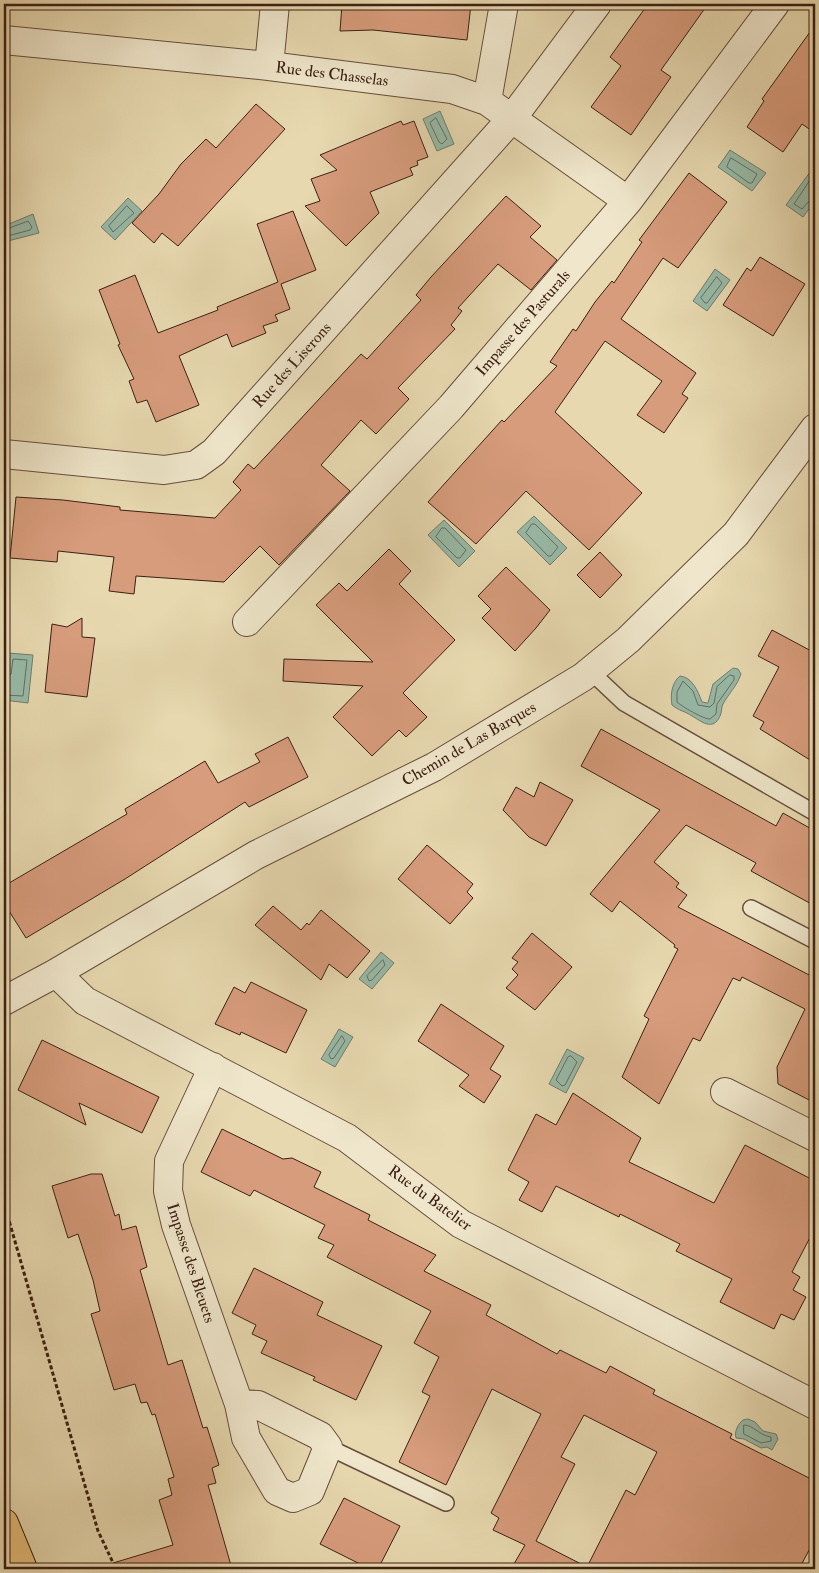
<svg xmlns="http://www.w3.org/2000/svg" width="819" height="1573" viewBox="0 0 819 1573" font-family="'IM FELL Double Pica',serif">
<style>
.water{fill:#97baa8;stroke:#737c6d}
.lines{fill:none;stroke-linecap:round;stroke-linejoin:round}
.shore{stroke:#6a6d5e;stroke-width:1}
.building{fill:#d79c7c;stroke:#3c2015;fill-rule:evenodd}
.service-casing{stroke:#674e3c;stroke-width:18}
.minor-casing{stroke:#674e3c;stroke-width:30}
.trunk-casing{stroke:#3c2015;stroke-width:30}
.path{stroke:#3c2015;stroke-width:3;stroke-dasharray:4 2.5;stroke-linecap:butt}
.service{stroke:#efe6cb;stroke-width:15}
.minor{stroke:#efe6cb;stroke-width:28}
.trunk{stroke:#e4bc78;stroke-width:28}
.labels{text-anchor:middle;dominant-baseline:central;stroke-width:4;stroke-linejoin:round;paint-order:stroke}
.street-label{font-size:16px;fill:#3c2015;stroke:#efe6cb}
</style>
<rect width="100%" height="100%" fill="#e7d8af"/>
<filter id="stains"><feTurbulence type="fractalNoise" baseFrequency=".004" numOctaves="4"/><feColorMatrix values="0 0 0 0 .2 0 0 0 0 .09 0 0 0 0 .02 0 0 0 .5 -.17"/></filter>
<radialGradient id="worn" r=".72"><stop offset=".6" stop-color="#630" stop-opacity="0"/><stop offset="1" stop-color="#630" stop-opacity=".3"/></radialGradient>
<path class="water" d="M 440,111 L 454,144 L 437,151 L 423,119 Z
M 730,150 L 766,173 L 752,191 L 718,167 Z
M 810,172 L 815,175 L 815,201 L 803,217 L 786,205 Z
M 128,198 L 142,211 L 115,240 L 101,227 Z
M 33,214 L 39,233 L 4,242 L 4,226 Z
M 715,269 L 730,280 L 707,311 L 693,301 Z
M 534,516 L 567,548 L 550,565 L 517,532 Z
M 444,520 L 475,551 L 459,567 L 428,535 Z
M 8,653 L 33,655 L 28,703 L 4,700 Z
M 733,668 L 738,669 L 741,674 C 737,686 729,693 723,704 C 721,708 722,712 720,716 C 713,732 701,721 692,716 C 685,711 679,711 672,705 C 670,695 672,682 680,676 C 692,677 698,691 702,702 L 708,703 L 713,684 Z
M 381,952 L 394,963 L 372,989 L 359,979 Z
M 339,1029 L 353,1037 L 335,1067 L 321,1059 Z
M 567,1049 L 584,1058 L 566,1093 L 549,1084 Z
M 748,1419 L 755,1422 L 763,1431 L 776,1434 L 778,1439 L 772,1450 L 767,1447 L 761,1448 L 744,1439 L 736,1438 C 734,1432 738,1424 743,1420 Z"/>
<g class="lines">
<path class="shore" d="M 436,118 L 447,139 L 442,144 L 439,142 L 430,123 Z
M 731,158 L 757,174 L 752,183 L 749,183 L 727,167 Z
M 815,179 L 810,180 L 794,204 L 802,209 L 810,200 L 815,199
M 127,206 L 134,213 L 113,232 L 109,226 Z
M 4,230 L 28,221 L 32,227 L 30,230 L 4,237
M 717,277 L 722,283 L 707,303 L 705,303 L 701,298 Z
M 532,524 L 535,524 L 558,547 L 551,556 L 548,556 L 526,533 Z
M 442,528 L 445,528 L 466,550 L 460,558 L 457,558 L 436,537 Z
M 730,675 L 734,676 L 734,680 L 717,704 L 716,714 L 710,719 C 705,720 681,706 677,702 L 677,692 L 683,681 L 693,691 L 698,705 L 710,707 L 714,703 L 717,687 Z
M 4,678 L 11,674 L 13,659 L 27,660 L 23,696 L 4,695
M 383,960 L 385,965 L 372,980 L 369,981 L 367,976 Z
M 342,1036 L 345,1041 L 334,1058 L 331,1059 L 329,1055 Z
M 571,1056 L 577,1062 L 565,1085 L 562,1086 L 556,1080 L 568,1057 Z
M 744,1425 C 754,1425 758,1435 771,1437 L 771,1441 L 761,1443 L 744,1434 Z"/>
</g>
<path class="building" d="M 342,4 L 471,4 L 467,40 L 373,30 L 340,31 Z
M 648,4 L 708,4 L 661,70 L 671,77 L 631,135 L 591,107 L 621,66 L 610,57 Z
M 815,25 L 815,133 L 802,124 L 783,152 L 747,127 L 764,101 L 762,99 Z
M 256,104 L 285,129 L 178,246 L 162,233 L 154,243 L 132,223 L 159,194 L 181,164 L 206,139 L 216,148 Z
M 401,121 L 403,125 L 414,121 L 428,157 L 417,161 L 418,165 L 410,168 L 413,175 L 370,192 L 379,213 L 346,246 L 305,206 L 320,201 L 311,179 L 337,170 L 320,155 Z
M 689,173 L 727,202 L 678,268 L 663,258 L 621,319 L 696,373 L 682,394 L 688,398 L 664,433 L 637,415 L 662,381 L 605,341 L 555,412 L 642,493 L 589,550 L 526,491 L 476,544 L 428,502 L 502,420 L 504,422 L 557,366 L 550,362 L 573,329 L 576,331 L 595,302 L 612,281 L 614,283 L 642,242 L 639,240 Z
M 506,196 L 541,226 L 530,237 L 557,260 L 531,290 L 498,264 L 458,308 L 462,311 L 451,325 L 455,329 L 398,388 L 409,399 L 376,434 L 361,420 L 321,465 L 350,491 L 279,565 L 260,546 L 224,582 L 136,576 L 134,594 L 109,591 L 114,557 L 58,551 L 57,562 L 10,558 L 16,497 L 63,500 L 120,507 L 120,510 L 215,518 L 241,490 L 233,482 L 248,464 L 254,469 L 361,354 L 367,359 L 421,300 L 416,295 L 431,277 Z
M 293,211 L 316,270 L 281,284 L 290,309 L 275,315 L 278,321 L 263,326 L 266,333 L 232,347 L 227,334 L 179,356 L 199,405 L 156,422 L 147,400 L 137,403 L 129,381 L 134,379 L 118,345 L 120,344 L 99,290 L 135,275 L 158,333 L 218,310 L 217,307 L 278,282 L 257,224 Z
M 760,257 L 805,284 L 773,336 L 723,305 L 747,268 L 751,271 Z
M 389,549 L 411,571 L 399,584 L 455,640 L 403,693 L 427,717 L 406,737 L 399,730 L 372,756 L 333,717 L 363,686 L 283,681 L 284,659 L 373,662 L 316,605 L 339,583 L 347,591 Z
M 600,552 L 622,575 L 600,598 L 577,575 Z
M 506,567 L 550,610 L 536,628 L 515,651 L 482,618 L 491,609 L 478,596 Z
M 82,618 L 82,637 L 95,638 L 87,697 L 45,692 L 52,624 L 67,627 Z
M 772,630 L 815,653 L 815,763 L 760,729 L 764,722 L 753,716 L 779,667 L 758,656 Z
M 601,729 L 776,826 L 783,813 L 815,831 L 815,906 L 751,871 L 756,863 L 686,825 L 654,862 L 679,883 L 676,887 L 687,895 L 678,907 L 815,978 L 815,1103 L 778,1084 L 777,1067 L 805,1009 L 742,977 L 740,981 L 733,978 L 700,1041 L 693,1038 L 659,1104 L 622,1077 L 649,1019 L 644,1016 L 678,949 L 674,947 L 675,945 L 620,901 L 612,912 L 590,894 L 660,810 L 581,766 Z
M 288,737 L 308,777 L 249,807 L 245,802 L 125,879 L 26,938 L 4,903 L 4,886 L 127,814 L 125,809 L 205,761 L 218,783 L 260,762 L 255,754 Z
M 540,782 L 573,800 L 546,846 L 529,837 L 503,810 L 516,787 L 534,797 Z
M 427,845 L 473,884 L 467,892 L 473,898 L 450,924 L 398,879 Z
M 273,906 L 301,930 L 307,923 L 309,925 L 321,910 L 370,951 L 347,978 L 329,964 L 321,980 L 255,925 Z
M 532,933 L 572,967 L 535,1010 L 506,988 L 518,975 L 512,969 L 518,962 L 512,958 Z
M 251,982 L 307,1010 L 286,1053 L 241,1032 L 240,1035 L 215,1024 L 234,987 L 245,993 Z
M 441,1004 L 504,1046 L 490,1069 L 501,1076 L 484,1103 L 459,1086 L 469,1075 L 418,1041 Z
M 42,1040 L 159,1097 L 142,1133 L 79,1103 L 86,1125 L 18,1090 Z
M 573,1093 L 641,1138 L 629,1162 L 714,1203 L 745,1145 L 815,1181 L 815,1228 L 792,1272 L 800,1277 L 793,1290 L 806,1297 L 794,1320 L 781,1314 L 774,1329 L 720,1302 L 732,1279 L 676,1251 L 680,1244 L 620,1214 L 619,1217 L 556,1186 L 542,1212 L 519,1200 L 529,1182 L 508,1170 L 536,1114 L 556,1125 Z
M 222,1129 L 283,1159 L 292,1158 L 321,1172 L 314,1187 L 370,1215 L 368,1220 L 436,1255 L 424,1271 L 491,1305 L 486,1315 L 557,1354 L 560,1350 L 606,1373 L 610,1366 L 655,1390 L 653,1394 L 732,1434 L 730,1438 L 815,1481 L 815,1539 L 799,1569 L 511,1569 L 525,1545 L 493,1530 L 499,1518 L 491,1513 L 541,1414 L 492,1389 L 446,1485 L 399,1462 L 430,1396 L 422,1392 L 439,1357 L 414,1343 L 431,1311 L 327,1257 L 334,1245 L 318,1238 L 325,1225 L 254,1190 L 250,1196 L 201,1172 ZM 584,1415 L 657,1452 L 635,1495 L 626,1490 L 587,1567 L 536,1541 L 575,1464 L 561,1457 Z
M 91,1174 L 102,1174 L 115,1216 L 119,1214 L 122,1230 L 136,1226 L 147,1267 L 140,1270 L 168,1365 L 182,1360 L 203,1428 L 207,1427 L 219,1465 L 212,1468 L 216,1483 L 208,1485 L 232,1569 L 114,1569 L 113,1563 L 173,1545 L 159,1500 L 172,1495 L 168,1479 L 174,1477 L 155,1414 L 152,1415 L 147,1402 L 141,1403 L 135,1384 L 114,1390 L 91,1314 L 100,1311 L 93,1280 L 78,1234 L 68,1238 L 52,1186 Z
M 254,1268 L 323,1302 L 317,1315 L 382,1346 L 356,1400 L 313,1380 L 315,1377 L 261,1353 L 267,1341 L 252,1334 L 256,1325 L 232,1313 Z
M 344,1498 L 400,1526 L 378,1569 L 370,1569 L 320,1544 Z"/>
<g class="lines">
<g class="service-casing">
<path id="service" d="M 590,671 L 624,703 L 815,813
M 751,908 L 815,941
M 328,1447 L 446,1503"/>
</g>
<g class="minor-casing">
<path id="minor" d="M 4,40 L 269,66 L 452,89 L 487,101 L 628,201
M 269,66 L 275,4
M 487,101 L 504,4
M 4,454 L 164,470 L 196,465 L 214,452 L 513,117 L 597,4
M 247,622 L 451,407 L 628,201 L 775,4
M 56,973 L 85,1001 L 347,1138 L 461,1224 L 815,1405
M 4,1001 L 56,973 L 256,855 L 434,767 L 583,677 L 628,640 L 736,534 L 815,428
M 213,1067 L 169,1161 L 168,1191 L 176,1225 L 239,1404 L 246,1438 L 277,1491 L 293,1498 L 310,1491 L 328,1447 L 320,1436 L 258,1405 L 239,1404
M 725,1092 L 815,1137"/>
</g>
<g class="trunk-casing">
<path id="trunk" d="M 4,1523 L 23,1569"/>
</g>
<path class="path" d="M 4,1203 L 98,1531 L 116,1569"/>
<use href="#service" class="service"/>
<use href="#minor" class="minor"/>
<use href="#trunk" class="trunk"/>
</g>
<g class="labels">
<g class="street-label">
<text transform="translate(332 74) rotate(7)">Rue des Chasselas</text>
<text transform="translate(523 323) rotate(-49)">Impasse des Pasturals</text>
<text transform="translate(292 365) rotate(-48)">Rue des Liserons</text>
<text transform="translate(469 744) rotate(-30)">Chemin de Las Barques</text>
<text transform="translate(430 1198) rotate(36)">Rue du Batelier</text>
<text transform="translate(191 1263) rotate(72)">Impasse des Bleuets</text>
</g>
</g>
<rect width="819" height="1573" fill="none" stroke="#e7d8af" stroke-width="20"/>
<rect x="5" y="5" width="809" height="1563" fill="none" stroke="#3c2015" stroke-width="2.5"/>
<rect x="10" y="10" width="799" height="1553" fill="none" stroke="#3c2015"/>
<rect width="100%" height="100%" filter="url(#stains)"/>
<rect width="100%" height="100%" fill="url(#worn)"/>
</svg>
